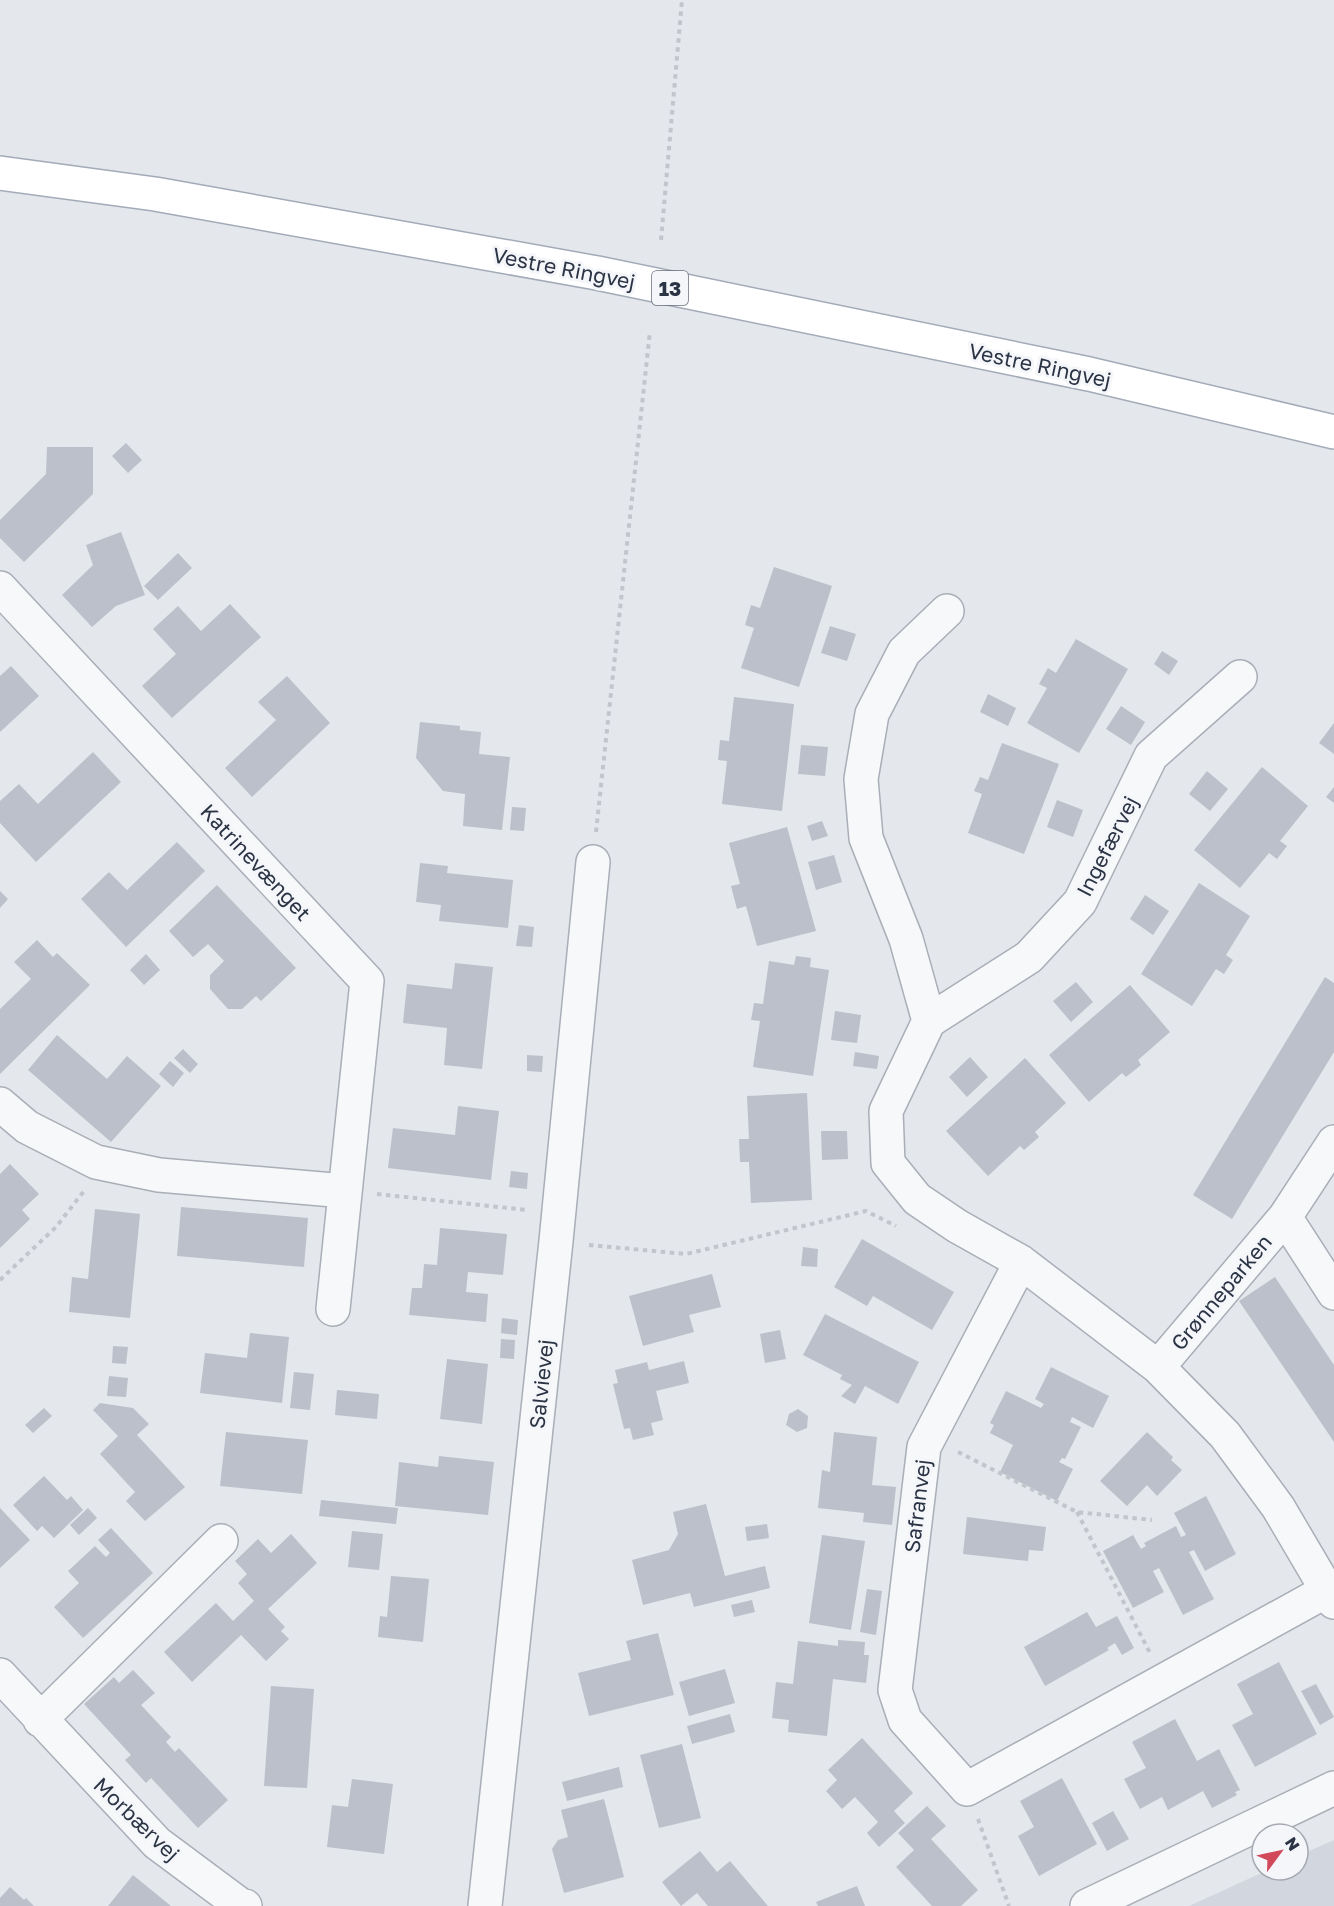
<svg xmlns="http://www.w3.org/2000/svg" width="1334" height="1906" viewBox="0 0 1334 1906" font-family="'Golos Text',sans-serif">
<style>
.built{fill:#d2d6de}
.building{fill:#bbc0ca}
.lines{fill:none;stroke-linecap:round;stroke-linejoin:round}
.minor-casing{stroke:#a9aeb7;stroke-width:36}
.major-casing{stroke:#a3abb8;stroke-width:36}
.path{stroke:#c2c5cb;stroke-width:4;stroke-dasharray:4.5 4.5;stroke-linecap:butt}
.minor{stroke:#f7f8fa;stroke-width:33}
.major{stroke:#fff;stroke-width:33}
.labels{text-anchor:middle;dominant-baseline:central;stroke-width:6;stroke-linejoin:round;paint-order:stroke}
.shield{fill:#f4f6f9;stroke:#676e7b;stroke-width:1.5}
.shield-label{font-size:20px;font-weight:bold;fill:#2b3445}
.street-label{font-size:21px;fill:#2b3445;stroke:#f4f6f9}
</style>
<rect width="100%" height="100%" fill="#e4e7ec"/>
<path class="built" d="M 1334,1840 L 1334,1906 L 1189,1906 L 1268,1870 L 1298,1870 L 1298,1856 Z"/>
<path class="building" d="M 126,443 L 142,460 L 128,473 L 112,456 Z
M 47,447 L 93,447 L 93,494 L 24,562 L 0,538 L 0,520 L 46,474 Z
M 121,532 L 145,595 L 116,606 L 92,627 L 62,595 L 93,565 L 86,545 Z
M 178,553 L 192,568 L 158,600 L 144,586 Z
M 774,567 L 832,586 L 799,687 L 741,668 L 754,628 L 745,625 L 751,605 L 760,608 Z
M 230,604 L 261,637 L 172,718 L 142,686 L 176,654 L 153,629 L 178,606 L 201,631 Z
M 830,626 L 856,634 L 847,661 L 821,653 Z
M 1076,639 L 1128,669 L 1079,753 L 1027,723 L 1047,688 L 1039,684 L 1048,668 L 1056,673 Z
M 1162,651 L 1178,661 L 1169,675 L 1154,664 Z
M 11,666 L 39,696 L 0,732 L 0,676 Z
M 287,676 L 330,723 L 252,797 L 225,768 L 276,720 L 258,702 Z
M 988,694 L 1016,708 L 1008,726 L 980,712 Z
M 734,697 L 794,704 L 782,811 L 722,804 L 727,761 L 718,760 L 720,740 L 729,741 Z
M 1121,706 L 1145,722 L 1131,745 L 1106,729 Z
M 420,722 L 460,726 L 460,730 L 481,732 L 479,754 L 510,757 L 502,830 L 463,826 L 465,794 L 443,791 L 416,758 Z
M 1334,723 L 1334,754 L 1319,743 Z
M 1002,743 L 1059,764 L 1024,854 L 968,833 L 982,794 L 974,791 L 980,777 L 988,780 Z
M 801,745 L 828,747 L 825,776 L 798,774 Z
M 93,752 L 121,782 L 36,862 L 0,823 L 0,801 L 19,784 L 38,804 Z
M 1262,767 L 1308,806 L 1280,841 L 1287,846 L 1277,859 L 1269,853 L 1240,888 L 1194,850 Z
M 1207,771 L 1228,789 L 1210,811 L 1189,794 Z
M 1334,787 L 1334,803 L 1326,797 Z
M 1057,800 L 1083,810 L 1073,837 L 1047,827 Z
M 512,807 L 526,808 L 524,831 L 510,830 Z
M 822,821 L 828,836 L 812,841 L 807,826 Z
M 787,827 L 816,931 L 757,946 L 746,906 L 737,909 L 731,886 L 740,884 L 729,843 Z
M 177,842 L 205,871 L 126,947 L 81,899 L 109,872 L 127,890 Z
M 834,855 L 842,882 L 816,890 L 808,862 Z
M 420,863 L 448,866 L 447,873 L 513,880 L 508,928 L 439,921 L 441,905 L 416,902 Z
M 1199,883 L 1250,916 L 1226,955 L 1233,960 L 1224,974 L 1216,969 L 1192,1006 L 1141,974 Z
M 217,885 L 296,968 L 261,1001 L 256,996 L 242,1009 L 228,1009 L 210,989 L 210,975 L 224,961 L 208,944 L 193,957 L 169,931 Z
M 0,891 L 8,899 L 0,908 Z
M 1145,895 L 1169,911 L 1153,935 L 1130,919 Z
M 519,925 L 534,927 L 532,947 L 516,946 Z
M 37,940 L 53,957 L 57,953 L 90,985 L 0,1074 L 0,1009 L 31,979 L 14,962 Z
M 146,954 L 160,970 L 144,985 L 130,970 Z
M 796,956 L 811,958 L 810,967 L 829,970 L 813,1076 L 753,1067 L 760,1021 L 751,1020 L 754,1003 L 763,1004 L 769,961 L 794,965 Z
M 455,963 L 493,967 L 482,1069 L 444,1065 L 447,1028 L 403,1023 L 407,984 L 452,989 Z
M 1325,977 L 1334,983 L 1334,1052 L 1232,1219 L 1193,1195 Z
M 1076,982 L 1093,1002 L 1071,1022 L 1053,1001 Z
M 1130,985 L 1170,1032 L 1138,1060 L 1141,1065 L 1126,1077 L 1122,1073 L 1089,1102 L 1049,1055 Z
M 835,1011 L 861,1015 L 857,1043 L 831,1040 Z
M 57,1035 L 107,1079 L 127,1056 L 161,1086 L 111,1142 L 28,1070 Z
M 183,1049 L 198,1064 L 190,1073 L 174,1058 Z
M 855,1052 L 879,1056 L 877,1069 L 853,1066 Z
M 527,1055 L 543,1056 L 542,1072 L 527,1071 Z
M 970,1057 L 988,1077 L 967,1097 L 949,1077 Z
M 1025,1058 L 1066,1103 L 1035,1132 L 1039,1137 L 1024,1150 L 1020,1146 L 988,1176 L 946,1131 Z
M 170,1061 L 184,1073 L 173,1087 L 159,1074 Z
M 807,1093 L 812,1200 L 751,1203 L 749,1162 L 740,1162 L 739,1139 L 749,1139 L 747,1096 Z
M 458,1106 L 499,1111 L 491,1180 L 388,1168 L 393,1128 L 455,1135 Z
M 821,1131 L 847,1131 L 848,1159 L 822,1160 Z
M 10,1164 L 39,1194 L 22,1210 L 30,1219 L 0,1248 L 0,1174 Z
M 511,1171 L 528,1173 L 527,1189 L 509,1187 Z
M 181,1207 L 308,1218 L 304,1267 L 177,1256 Z
M 95,1209 L 140,1214 L 130,1318 L 69,1312 L 72,1277 L 88,1279 Z
M 440,1228 L 507,1234 L 503,1275 L 468,1272 L 466,1292 L 488,1294 L 486,1322 L 409,1315 L 412,1288 L 422,1288 L 424,1264 L 437,1265 Z
M 862,1239 L 954,1292 L 932,1330 L 873,1296 L 867,1306 L 834,1287 Z
M 803,1247 L 818,1249 L 817,1267 L 801,1266 Z
M 712,1274 L 721,1307 L 689,1315 L 694,1332 L 643,1346 L 629,1296 Z
M 1275,1277 L 1334,1365 L 1334,1442 L 1239,1301 Z
M 825,1314 L 919,1362 L 898,1404 L 865,1386 L 855,1404 L 841,1396 L 852,1385 L 840,1379 L 842,1375 L 803,1355 Z
M 502,1318 L 518,1320 L 517,1335 L 501,1333 Z
M 780,1330 L 786,1359 L 765,1363 L 760,1334 Z
M 250,1333 L 289,1337 L 282,1403 L 200,1393 L 205,1353 L 247,1358 Z
M 501,1339 L 515,1340 L 514,1359 L 500,1358 Z
M 113,1346 L 128,1347 L 126,1364 L 112,1363 Z
M 447,1359 L 488,1364 L 482,1424 L 440,1419 Z
M 684,1361 L 689,1383 L 656,1391 L 663,1420 L 651,1423 L 654,1435 L 633,1440 L 630,1428 L 624,1429 L 613,1384 L 618,1383 L 615,1370 L 647,1362 L 649,1370 Z
M 1051,1367 L 1109,1396 L 1093,1428 L 1072,1417 L 1070,1422 L 1081,1427 L 1065,1459 L 1062,1458 L 1059,1462 L 1073,1469 L 1057,1501 L 1000,1472 L 1013,1445 L 990,1433 L 994,1425 L 990,1423 L 1006,1391 L 1041,1408 L 1044,1404 L 1035,1399 Z
M 294,1372 L 314,1374 L 310,1410 L 290,1408 Z
M 109,1376 L 128,1378 L 126,1397 L 107,1396 Z
M 337,1390 L 379,1394 L 377,1419 L 335,1415 Z
M 100,1403 L 133,1408 L 149,1424 L 137,1435 L 185,1487 L 145,1521 L 126,1501 L 135,1492 L 100,1454 L 118,1436 L 93,1410 Z
M 44,1408 L 52,1416 L 33,1433 L 25,1425 Z
M 798,1409 L 808,1416 L 807,1428 L 797,1432 L 786,1425 L 789,1414 Z
M 226,1432 L 308,1440 L 302,1494 L 220,1486 Z
M 834,1432 L 877,1437 L 872,1485 L 896,1487 L 892,1525 L 863,1522 L 864,1513 L 818,1508 L 822,1470 L 830,1472 Z
M 1147,1432 L 1173,1457 L 1171,1460 L 1182,1470 L 1157,1496 L 1147,1485 L 1127,1506 L 1100,1481 Z
M 439,1456 L 494,1462 L 488,1515 L 395,1506 L 399,1462 L 438,1467 Z
M 44,1476 L 67,1500 L 71,1496 L 83,1510 L 54,1538 L 42,1526 L 37,1531 L 13,1505 Z
M 1206,1496 L 1236,1554 L 1205,1571 L 1194,1550 L 1189,1552 L 1214,1599 L 1183,1615 L 1159,1568 L 1153,1571 L 1164,1592 L 1133,1608 L 1103,1551 L 1133,1535 L 1141,1549 L 1146,1546 L 1144,1543 L 1176,1526 L 1181,1537 L 1186,1535 L 1174,1513 Z
M 321,1500 L 398,1508 L 396,1524 L 319,1516 Z
M 706,1504 L 725,1576 L 765,1566 L 770,1588 L 694,1607 L 690,1593 L 643,1605 L 632,1560 L 669,1550 L 678,1534 L 673,1512 Z
M 0,1508 L 30,1540 L 0,1568 Z
M 88,1508 L 97,1518 L 79,1535 L 70,1525 Z
M 967,1517 L 1046,1527 L 1043,1551 L 1029,1550 L 1028,1561 L 963,1554 Z
M 767,1524 L 769,1538 L 747,1541 L 745,1527 Z
M 111,1528 L 153,1573 L 83,1638 L 54,1607 L 79,1583 L 68,1571 L 95,1546 L 106,1557 L 110,1553 L 98,1540 Z
M 352,1531 L 383,1534 L 379,1570 L 348,1567 Z
M 291,1534 L 317,1563 L 268,1609 L 285,1627 L 281,1631 L 289,1639 L 266,1661 L 241,1635 L 192,1682 L 164,1652 L 216,1603 L 233,1621 L 254,1601 L 238,1583 L 247,1574 L 235,1561 L 258,1539 L 271,1553 Z
M 822,1535 L 865,1541 L 851,1630 L 809,1623 Z
M 391,1576 L 429,1579 L 423,1642 L 378,1637 L 380,1616 L 387,1617 Z
M 867,1589 L 882,1591 L 876,1635 L 860,1632 Z
M 752,1600 L 755,1612 L 734,1617 L 731,1605 Z
M 1087,1612 L 1096,1627 L 1117,1616 L 1134,1648 L 1122,1655 L 1115,1643 L 1107,1648 L 1109,1650 L 1045,1686 L 1024,1647 Z
M 658,1633 L 674,1695 L 589,1716 L 578,1673 L 631,1660 L 626,1641 Z
M 838,1640 L 865,1642 L 864,1655 L 869,1655 L 866,1683 L 833,1679 L 827,1736 L 788,1732 L 789,1720 L 772,1718 L 776,1682 L 793,1684 L 798,1641 L 838,1646 Z
M 1279,1662 L 1317,1734 L 1255,1767 L 1232,1725 L 1253,1714 L 1237,1684 Z
M 725,1669 L 735,1703 L 689,1716 L 679,1682 Z
M 133,1670 L 155,1693 L 141,1705 L 171,1737 L 166,1742 L 175,1752 L 179,1748 L 228,1800 L 198,1828 L 151,1778 L 146,1783 L 125,1760 L 131,1755 L 84,1704 L 114,1677 L 119,1683 Z
M 1316,1684 L 1334,1717 L 1320,1725 L 1301,1691 Z
M 271,1686 L 314,1689 L 307,1788 L 264,1786 Z
M 730,1714 L 735,1732 L 692,1744 L 687,1726 Z
M 1175,1719 L 1197,1761 L 1219,1749 L 1240,1790 L 1235,1792 L 1237,1795 L 1212,1808 L 1203,1791 L 1168,1810 L 1162,1797 L 1140,1809 L 1124,1779 L 1146,1768 L 1132,1742 Z
M 862,1738 L 913,1793 L 894,1811 L 905,1823 L 879,1847 L 867,1833 L 878,1822 L 855,1797 L 842,1809 L 826,1791 L 837,1780 L 828,1770 Z
M 682,1744 L 701,1818 L 659,1828 L 640,1755 Z
M 619,1767 L 623,1787 L 567,1801 L 562,1782 Z
M 1062,1778 L 1097,1844 L 1039,1876 L 1018,1836 L 1034,1827 L 1020,1801 Z
M 352,1779 L 393,1784 L 384,1854 L 327,1847 L 332,1805 L 348,1807 Z
M 604,1799 L 624,1877 L 564,1893 L 552,1849 L 558,1840 L 568,1837 L 561,1810 Z
M 927,1806 L 946,1826 L 931,1839 L 978,1890 L 961,1906 L 932,1906 L 896,1867 L 914,1850 L 898,1833 Z
M 1113,1811 L 1129,1839 L 1107,1851 L 1092,1823 Z
M 700,1851 L 717,1872 L 730,1861 L 768,1906 L 708,1906 L 697,1893 L 681,1906 L 662,1882 Z
M 133,1875 L 171,1906 L 108,1906 Z
M 857,1886 L 865,1906 L 818,1906 L 816,1902 Z
M 10,1887 L 24,1900 L 26,1898 L 34,1906 L 0,1906 L 0,1898 Z"/>
<g class="lines">
<g class="minor-casing">
<path id="minor" d="M 0,588 L 367,981 L 333,1309
M 1240,677 L 1151,756 L 1080,902 L 1029,957 L 929,1021 L 886,1111 L 888,1163 L 917,1199 L 957,1226 L 1021,1262 L 1158,1367 L 1225,1435 L 1278,1507 L 1334,1602
M 929,1021 L 906,939 L 866,838 L 861,779 L 872,714 L 904,652 L 947,611
M 0,1104 L 27,1127 L 96,1162 L 159,1175 L 345,1191
M 1285,1217 L 1334,1293
M 1021,1262 L 924,1447 L 895,1690 L 905,1720 L 967,1789 L 1328,1590
M 1158,1367 L 1285,1217 L 1334,1142
M 0,1675 L 157,1843 L 239,1904 L 245,1906
M 40,1720 L 221,1541
M 485,1906 L 556,1241 L 593,862
M 1087,1906 L 1334,1788"/>
</g>
<g class="major-casing">
<path id="major" d="M 0,173 L 155,194 L 597,273 L 1089,374 L 1334,432"/>
</g>
<path class="path" d="M 661,240 L 682,0
M 596,832 L 650,331
M 377,1194 L 527,1210
M 589,1245 L 686,1254 L 866,1211 L 896,1226
M 0,1280 L 56,1227 L 84,1191
M 958,1452 L 1077,1512 L 1152,1520
M 1077,1512 L 1150,1653
M 978,1819 L 1009,1906"/>
<use href="#minor" class="minor"/>
<use href="#major" class="major"/>
</g>
<g class="labels">
<rect class="shield" x="652" y="271" width="36" height="34" rx="4.5"/>
<g class="shield-label">
<text x="670" y="288">13</text>
</g>
<g class="street-label">
<text transform="translate(564 268) rotate(11)">Vestre Ringvej</text>
<text transform="translate(1040 365) rotate(12)">Vestre Ringvej</text>
<text transform="translate(1107 846) rotate(-63)">Ingefærvej</text>
<text transform="translate(256 862) rotate(47)">Katrinevænget</text>
<text transform="translate(1221 1292) rotate(-50)">Grønneparken</text>
<text transform="translate(541 1384) rotate(-84)">Salvievej</text>
<text transform="translate(917 1506) rotate(-83)">Safranvej</text>
<text transform="translate(137 1819) rotate(44)">Morbærvej</text>
</g>
</g>
<g transform="translate(1280 1852) rotate(57)"><circle r="28" fill="#f4f6f9" stroke="#a4a8b1" stroke-width="1.5"/>
<path d="M0-4.5L10 22L0 15L-10 22Z" fill="#d1495b"/>
<text y="-9" font-size="16" font-weight="bold" text-anchor="middle" fill="#2b3445">N</text>
</g>
</svg>
